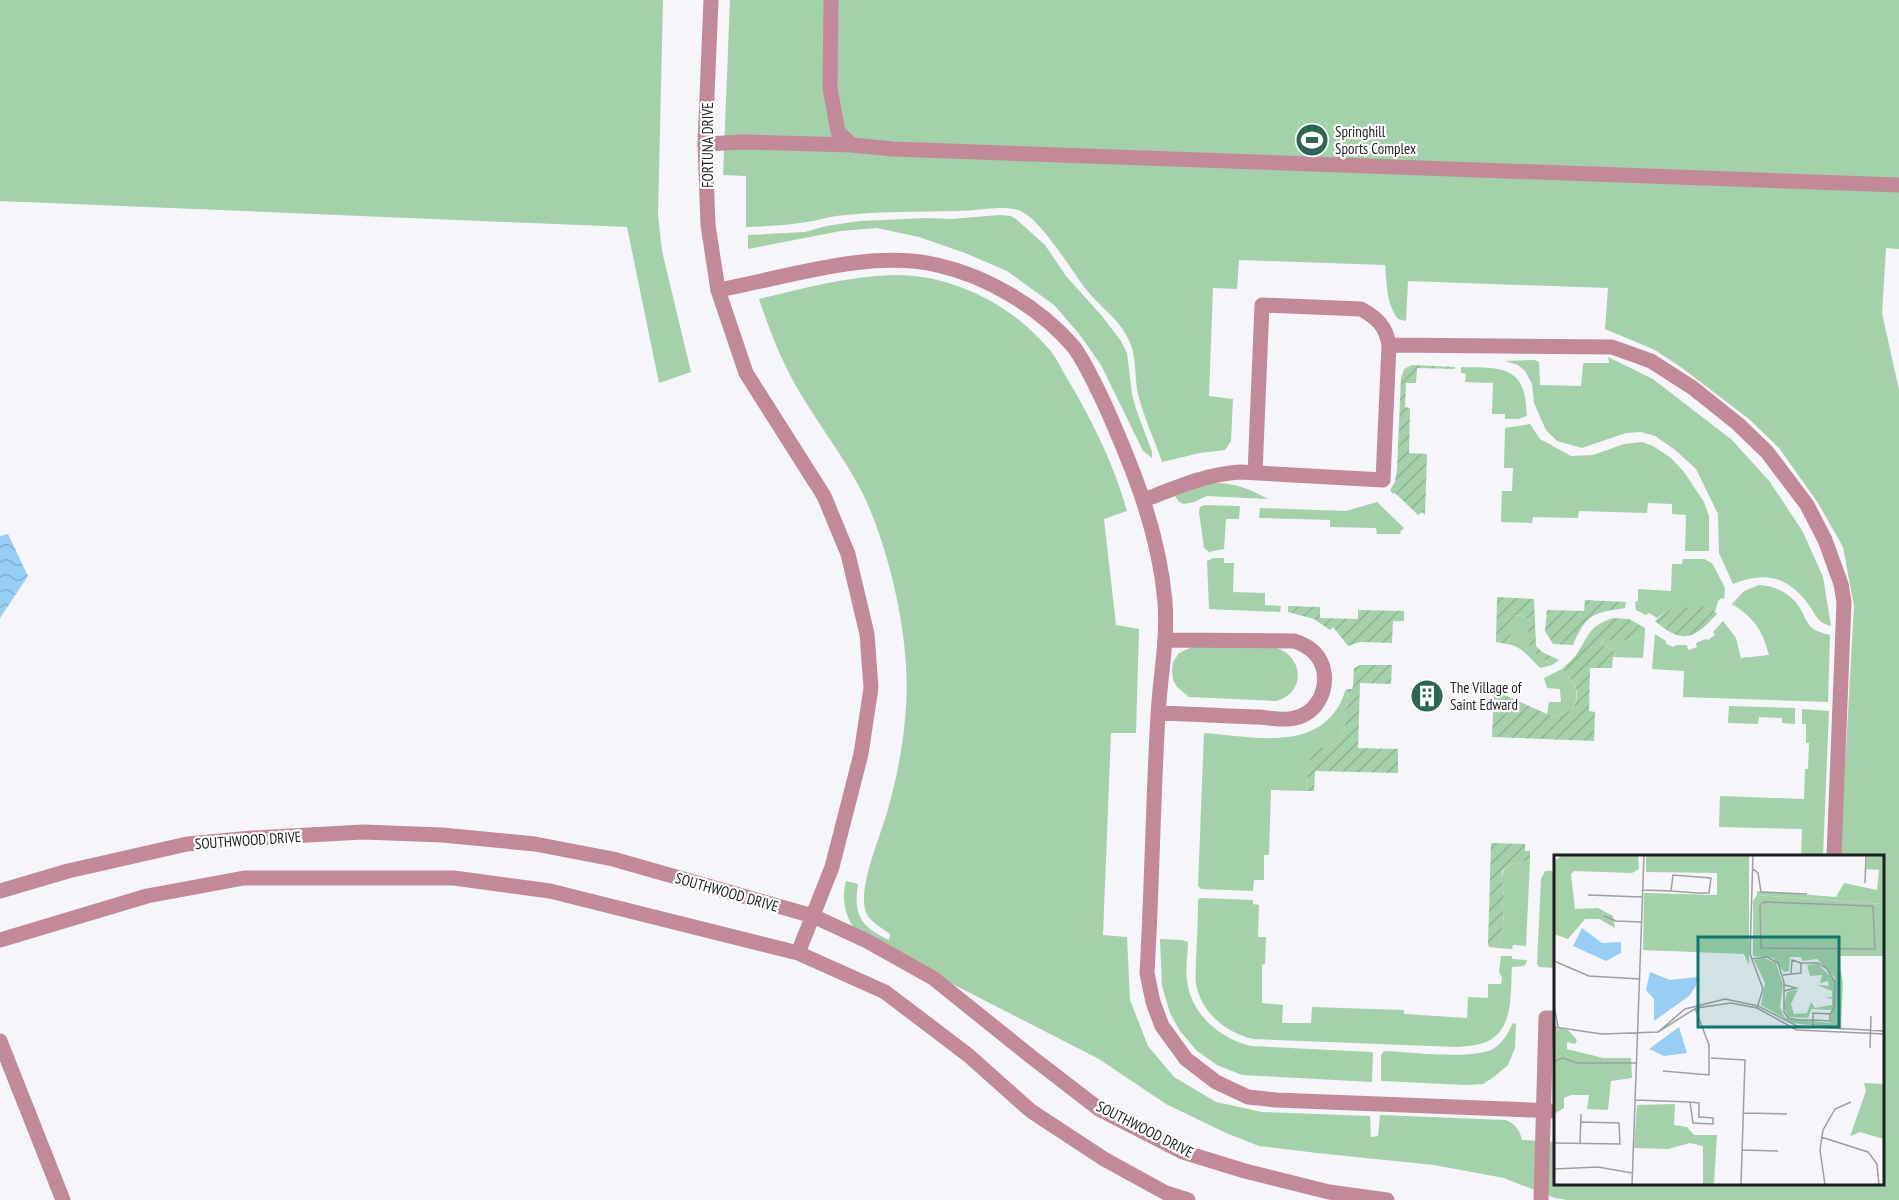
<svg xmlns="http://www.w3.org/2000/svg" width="1899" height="1200" viewBox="0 0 1899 1200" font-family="'PT Sans Narrow',sans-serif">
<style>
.grass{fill:#a4d1aa}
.garden{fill:url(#garden-furrows)}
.water{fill:url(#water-waves)}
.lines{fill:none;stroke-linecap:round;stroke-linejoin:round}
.service{stroke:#c28a99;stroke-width:15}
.minor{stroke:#c28a99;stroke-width:15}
.labels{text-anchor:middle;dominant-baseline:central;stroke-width:4.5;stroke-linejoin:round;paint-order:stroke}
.poi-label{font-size:15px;fill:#1d1e1f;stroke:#fff;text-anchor:start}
.street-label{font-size:15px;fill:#1d1e1f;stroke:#fff}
.inset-road{fill:none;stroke:#9f9fa2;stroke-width:1.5}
.view{fill:#0f766e;fill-opacity:0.15;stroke:#0f766e;stroke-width:3}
.inset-edge{fill:none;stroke:#1d1e1f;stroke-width:3}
</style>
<defs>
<pattern id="garden-furrows" width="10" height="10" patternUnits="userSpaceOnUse" patternTransform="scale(1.5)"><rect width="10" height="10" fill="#a4d1aa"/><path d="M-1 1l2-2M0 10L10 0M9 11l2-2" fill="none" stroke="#8db392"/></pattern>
<pattern id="water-waves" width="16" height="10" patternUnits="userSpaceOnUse" patternTransform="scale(1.5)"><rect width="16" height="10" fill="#98cdf4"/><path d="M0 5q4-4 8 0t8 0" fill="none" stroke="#83b0d1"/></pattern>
</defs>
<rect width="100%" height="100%" fill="#f5f5fa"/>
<path class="grass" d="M 0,0 L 663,0 L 658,215 L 662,251 L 691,372 L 659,383 L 627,227 L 0,201 Z
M 730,0 L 1899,0 L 1899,249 L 1886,248 L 1882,313 L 1899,390 L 1899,1200 L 1567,1200 L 1555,1198 L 1504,1178 L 1434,1165 L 1317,1153 L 1259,1146 L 1226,1133 L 1166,1104 L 1099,1059 L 880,947 C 874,943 866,939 860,934 C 845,921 841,899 846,881 L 858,884 C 853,915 861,927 889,940 L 890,934 C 882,928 867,920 865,909 C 859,883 881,836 888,809 C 901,763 909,713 906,665 C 903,612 886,542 863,494 C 844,456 817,423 796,386 C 780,358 769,329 759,299 C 802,289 848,276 893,275 C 951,274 1011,304 1048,348 C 1055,355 1060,366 1065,375 C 1090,416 1114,464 1127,511 L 1104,519 L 1116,625 L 1139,629 L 1136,733 L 1111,733 L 1103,935 L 1127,937 L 1130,1000 L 1148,1046 L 1174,1077 L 1216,1102 L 1262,1112 L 1370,1116 L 1371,1137 L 1378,1136 L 1380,1115 L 1505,1120 C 1516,1124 1519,1129 1522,1140 L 1555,1142 L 1556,1184 L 1882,1184 L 1882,856 L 1840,856 L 1854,606 L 1843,547 L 1818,503 L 1779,448 L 1749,419 L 1682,368 L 1655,350 L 1605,329 L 1608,288 L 1408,281 L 1406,321 L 1398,319 C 1386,303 1387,285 1385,265 L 1239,260 L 1237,289 L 1213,288 L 1209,396 L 1233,399 L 1231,441 L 1225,450 L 1200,453 L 1162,462 C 1155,441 1145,420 1139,398 C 1134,380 1137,362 1131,345 C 1121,319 1101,309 1085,288 C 1071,270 1040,217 1018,210 C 1000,205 977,211 959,211 C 918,212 877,211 836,216 C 824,218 812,222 800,223 C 782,226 764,226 746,227 L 746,176 L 723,175 Z
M 1000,215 L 1011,216 L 1016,219 L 1045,245 L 1066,276 L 1102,316 L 1121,341 L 1127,353 L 1132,394 L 1136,409 L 1152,452 L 1152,458 L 1143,451 L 1101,365 L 1080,335 L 1054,305 L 1007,271 L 965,253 L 919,237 L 877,228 L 841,231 L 748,249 L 748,235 L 805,232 L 826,226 L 860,221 L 927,218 L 951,219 Z
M 1608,357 L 1653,379 L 1732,440 L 1770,482 L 1803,532 L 1823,577 L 1831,626 C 1818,622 1818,619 1811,608 C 1791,578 1767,570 1733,584 L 1719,553 L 1718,514 L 1696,469 L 1674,449 L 1655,436 L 1641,432 L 1626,433 L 1582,448 L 1557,441 L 1546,430 L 1541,419 L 1534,403 L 1532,384 L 1525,371 L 1518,365 L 1505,361 L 1535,360 L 1539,362 L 1540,385 L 1581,386 L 1583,364 L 1585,363 L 1609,363 Z
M 1461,367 C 1482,368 1513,364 1522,387 C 1526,395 1526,407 1527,416 L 1518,419 L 1505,419 L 1505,414 L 1492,414 L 1493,383 L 1465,382 L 1466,374 L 1461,373 Z
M 1530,424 L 1540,439 L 1571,456 L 1593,455 L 1624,444 L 1642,442 L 1653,446 L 1671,458 L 1684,472 L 1704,502 L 1709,516 L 1709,551 L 1685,551 L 1686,515 L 1672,514 L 1672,504 L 1648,503 L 1647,513 L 1579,511 L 1578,518 L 1533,517 L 1532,523 L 1501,522 L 1502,491 L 1512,491 L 1513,468 L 1504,468 L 1505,428 Z
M 1215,483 C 1235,483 1250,489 1268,499 L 1207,496 L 1194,502 L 1184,504 L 1179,502 L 1175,496 L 1187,490 Z
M 1377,502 L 1404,528 L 1400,532 L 1401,534 L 1377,534 L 1376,528 L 1330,527 L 1330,520 L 1259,518 L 1260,508 L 1346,511 Z
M 1204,505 L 1240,506 L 1239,519 L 1226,519 L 1224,549 L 1209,552 L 1204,548 L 1199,512 L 1200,507 Z
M 1213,558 L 1224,558 L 1224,563 L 1234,563 L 1233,592 L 1265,593 L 1265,605 L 1281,606 L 1280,612 L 1209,609 L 1207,561 Z
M 1683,559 L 1704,559 L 1712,563 L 1723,584 L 1725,589 L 1724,599 L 1721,598 L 1718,601 L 1715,612 L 1708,607 L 1666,611 L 1657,618 L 1649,613 L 1646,615 L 1636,610 L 1635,602 L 1638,601 L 1638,589 L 1671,591 L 1672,564 L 1682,564 Z
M 1759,585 C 1776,586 1790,593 1800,608 C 1804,614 1806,623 1812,628 C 1817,632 1824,633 1830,635 L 1828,702 L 1683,697 L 1684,671 L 1652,669 L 1655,634 L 1666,641 L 1666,644 L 1674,647 L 1676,645 L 1687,645 L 1688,650 L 1697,647 L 1696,643 L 1706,639 L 1708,640 L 1715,635 L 1713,632 L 1723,621 L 1736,638 L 1741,658 L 1769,655 C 1762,629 1754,618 1732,604 L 1744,591 Z
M 1515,615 L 1523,616 L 1530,621 L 1530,627 L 1527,634 L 1545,660 L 1552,665 L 1540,668 C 1530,658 1521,645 1506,644 L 1511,635 L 1509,621 Z
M 1645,633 L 1643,658 L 1616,657 L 1615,652 L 1600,643 L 1603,640 L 1627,640 Z
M 1194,646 L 1277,648 C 1305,658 1305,694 1276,701 L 1189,697 L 1177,687 L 1173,680 L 1172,671 L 1173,662 L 1179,653 Z
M 1562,669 C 1575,684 1581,689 1573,709 L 1554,717 L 1547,715 L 1549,702 L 1561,702 L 1560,689 L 1547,688 L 1544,678 Z
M 1346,689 L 1348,689 L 1344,731 L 1337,743 L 1311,752 L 1306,791 L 1271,790 L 1269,855 L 1264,855 L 1264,880 L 1254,880 L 1253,891 L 1201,889 L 1198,886 L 1204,733 C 1246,736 1309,751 1336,710 C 1341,704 1343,696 1346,689 Z
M 1729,706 L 1795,708 L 1795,724 L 1782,723 L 1782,718 L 1759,717 L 1758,724 L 1728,723 Z
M 1802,709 L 1829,711 L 1823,856 L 1801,856 L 1802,829 L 1719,827 L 1720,796 L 1804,799 L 1805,769 L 1808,769 L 1809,743 L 1806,743 L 1806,724 L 1802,724 Z
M 1530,860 L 1526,946 L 1513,945 L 1512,949 L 1497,948 L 1502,932 L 1504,915 L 1502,906 L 1504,895 L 1501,879 L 1504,870 L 1512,864 Z
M 1545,871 L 1555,871 L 1555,968 L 1539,967 L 1537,964 L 1541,879 Z
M 1200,898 L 1253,900 L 1253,904 L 1259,905 L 1258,937 L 1266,937 L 1265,964 L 1262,965 L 1262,1003 L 1283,1005 L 1282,1023 L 1311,1023 L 1312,1007 L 1404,1010 L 1404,1014 L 1467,1018 L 1468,997 L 1488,998 L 1488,984 L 1501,984 L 1502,978 L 1499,971 L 1501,956 L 1512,956 L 1512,959 L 1527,960 L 1526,964 L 1523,966 L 1512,967 C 1510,995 1515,1035 1480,1044 C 1473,1046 1464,1046 1456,1047 L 1253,1039 C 1226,1033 1201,1012 1196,984 C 1195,976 1196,968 1196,960 C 1197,940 1198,920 1198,900 Z
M 1160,939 L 1182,940 L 1188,942 C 1188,954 1185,968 1187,980 C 1190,1013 1220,1039 1251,1046 L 1371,1052 L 1373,1053 L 1372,1082 L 1242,1075 L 1217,1065 L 1197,1051 L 1180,1031 L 1170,1013 L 1162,986 Z
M 1513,1023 L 1516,1024 L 1515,1048 L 1508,1065 L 1495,1076 L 1483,1084 L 1466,1085 L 1381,1081 L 1381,1055 L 1384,1051 C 1410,1052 1472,1060 1493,1049 C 1503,1043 1508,1033 1513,1023 Z"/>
<path class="garden" d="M 1412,365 L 1455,367 L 1455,369 L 1417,368 L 1416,383 L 1406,383 L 1405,407 L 1410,408 L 1409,453 L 1427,454 L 1425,515 L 1422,512 L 1418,515 L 1395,493 L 1393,494 L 1390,490 L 1395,482 L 1397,469 L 1401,378 L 1404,369 Z
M 1497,597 L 1534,599 L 1536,646 L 1542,652 L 1559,660 L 1552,665 C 1541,657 1528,651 1527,636 C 1527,631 1530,627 1530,621 L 1523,616 L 1515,615 L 1510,621 L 1511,635 L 1506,644 L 1496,642 Z
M 1585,600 L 1626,602 L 1625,608 C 1593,613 1586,614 1573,645 L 1553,644 L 1545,631 L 1547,610 L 1584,611 Z
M 1288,606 L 1320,607 L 1320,618 L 1358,619 L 1358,610 L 1404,611 L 1404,621 L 1393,621 L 1392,643 L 1360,642 L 1348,646 L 1333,627 L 1330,630 L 1314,619 L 1288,612 Z
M 1696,606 L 1709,607 L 1717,614 C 1694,639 1683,645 1655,621 L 1666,611 Z
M 1613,618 L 1629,619 L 1645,628 L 1645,633 L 1627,640 L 1603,640 L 1600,643 L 1615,652 L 1616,657 L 1613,657 L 1612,668 L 1590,668 L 1589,711 L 1595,712 L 1594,741 L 1492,737 L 1494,693 L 1502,694 L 1554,717 L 1573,709 C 1582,689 1575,684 1562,669 C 1566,665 1572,660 1576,655 C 1590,635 1587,627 1613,618 Z
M 1360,665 L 1392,665 L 1391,684 L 1360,683 L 1358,748 L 1398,749 L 1398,773 L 1315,771 L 1314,791 L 1306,791 L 1311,751 L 1337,743 L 1344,731 L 1348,689 L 1352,689 L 1353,687 L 1354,668 Z
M 1491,843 L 1525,844 L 1525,851 L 1530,851 L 1530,860 L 1512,864 L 1503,870 L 1501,879 L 1504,895 L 1502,906 L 1504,915 L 1502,932 L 1497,948 L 1489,947 L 1488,944 Z"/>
<path class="water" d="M 8,534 L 28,576 L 0,618 L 0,536 Z"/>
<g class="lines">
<path class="service" d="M 831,0 L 830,88 L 838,132 L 852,145 L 893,149 L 1899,185
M 705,144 L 743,142 L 852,145
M 718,290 C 786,278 868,249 937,265 C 987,276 1039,307 1073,346 C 1084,360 1097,388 1105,405 C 1133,468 1159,532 1165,602 C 1168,640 1160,677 1158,715 C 1153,801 1152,887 1147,973 L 1153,1002 L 1162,1026 L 1186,1059 L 1216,1082 L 1248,1097 L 1276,1100 L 1556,1111
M 1255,473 L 1262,305 L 1361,309 C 1377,318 1386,326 1389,345
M 1144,500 C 1175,488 1206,474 1240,472 L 1383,480 L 1389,345 L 1612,347 L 1651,361 L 1693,388 L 1738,424 L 1767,452 L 1807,505 L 1825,540 L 1841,584 L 1844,602 L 1834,856
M 1158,713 C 1191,714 1225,716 1259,717 C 1270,718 1285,721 1295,718 C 1316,713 1327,693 1324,672 C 1321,655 1310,646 1294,641 L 1166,640
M 1541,1200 L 1546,1018 L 1556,1018"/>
<path class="minor" d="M 711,0 L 705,144 L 708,225 L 718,290 L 746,373 L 824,496 L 848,554 L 867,634 L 871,688 L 861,754 L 832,867 L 798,953
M 0,891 L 68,871 L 187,844 L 252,838 L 363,832 L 442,835 L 535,844 L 613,859 L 813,916 L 867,941 L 933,978 L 1034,1059 L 1099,1109 L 1183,1152 L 1245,1171 L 1329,1192 L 1387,1200
M 0,940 L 147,896 L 244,878 L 454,878 L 550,891 L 798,953 L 885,992 L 968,1055 L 1031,1111 L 1104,1159 L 1166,1193 L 1188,1200
M 0,1041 L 63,1200"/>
</g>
<defs>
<g id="stadium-disc" transform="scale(1.725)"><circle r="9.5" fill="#2c6650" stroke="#fff"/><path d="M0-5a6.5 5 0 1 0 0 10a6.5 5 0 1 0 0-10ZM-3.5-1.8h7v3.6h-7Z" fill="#fff"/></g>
<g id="building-disc" transform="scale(1.725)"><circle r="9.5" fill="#2c6650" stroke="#fff"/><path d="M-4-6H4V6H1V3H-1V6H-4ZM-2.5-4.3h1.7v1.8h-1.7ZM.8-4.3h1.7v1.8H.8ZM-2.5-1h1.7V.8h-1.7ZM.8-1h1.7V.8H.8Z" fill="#fff"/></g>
</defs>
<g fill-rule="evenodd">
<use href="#stadium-disc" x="1312" y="140"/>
<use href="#building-disc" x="1427" y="696"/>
</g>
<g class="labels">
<g class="poi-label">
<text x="1335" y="131">Springhill<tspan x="1335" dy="17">Sports Complex</tspan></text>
<text x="1450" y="687">The Village of<tspan x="1450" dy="17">Saint Edward</tspan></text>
</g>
<g class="street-label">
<text transform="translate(707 145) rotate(-90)">FORTUNA DRIVE</text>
<text transform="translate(248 840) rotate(-4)">SOUTHWOOD DRIVE</text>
<text transform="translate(727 892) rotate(16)">SOUTHWOOD DRIVE</text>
<text transform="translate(1145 1129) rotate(27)">SOUTHWOOD DRIVE</text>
</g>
</g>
<g transform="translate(1554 855)">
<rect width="330" height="330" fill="#f5f5fa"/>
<path d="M 92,0 L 195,0 L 195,110 L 190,99 L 89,95 L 90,38 L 163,40 L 163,18 L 92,17 ZM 203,40 L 330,49 L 330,101 L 284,101 L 289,127 L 287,174 L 238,168 L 207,150 L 211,128 L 200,105 L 210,103 L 222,108 L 229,129 L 226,152 L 231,163 L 276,168 L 281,123 L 263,104 L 248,106 L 247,102 L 236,102 L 235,116 L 230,117 L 219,103 L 199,101 L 199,46 ZM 264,109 L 280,125 L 279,155 L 258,154 L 258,153 L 254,163 L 234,162 L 230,152 L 233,137 L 244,134 L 237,149 L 240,159 L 253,158 L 257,147 L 261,153 L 278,150 L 278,144 L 272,142 L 278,142 L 278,136 L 263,130 L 275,131 L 274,126 L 266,128 L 268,120 L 256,121 L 253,110 ZM 121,249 L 120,270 L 133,272 L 140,280 L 163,280 L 160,329 L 153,307 L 149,310 L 149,291 L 136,288 L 114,294 L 80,293 L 83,250 Z" fill="#a4d1aa"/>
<path d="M 9,0 L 84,0 L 85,14 L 78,18 L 20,16 L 17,19 L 21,54 L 44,53 L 59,61 L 61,73 L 45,64 L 31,64 L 14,84 L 0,79 L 0,6 ZM 313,0 L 330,0 L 330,49 L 203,40 L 203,36 L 282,42 L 290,28 L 323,35 L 325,15 L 312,14 ZM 0,173 L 14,175 L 23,185 L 21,189 L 13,187 L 13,194 L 49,203 L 77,203 L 78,223 L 57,226 L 54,255 L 33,254 L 35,240 L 17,240 L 10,243 L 10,253 L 0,259 ZM 310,228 L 330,229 L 330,284 L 306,277 L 296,281 L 312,236 ZM 153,307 L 158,321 L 160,330 L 149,330 L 149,310 Z" fill="#a4d1aa"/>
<path d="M 28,73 L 48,88 L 67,87 L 67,98 L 52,106 L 19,91 ZM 96,117 L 116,125 L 144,122 L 146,125 L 135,141 L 100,166 L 100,144 L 92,135 ZM 125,172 L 133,198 L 110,201 L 95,194 Z" fill="#98cdf4"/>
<path class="inset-road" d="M 199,0 L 196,99 L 209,134 L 203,153M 199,14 L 204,18 L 207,37 L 253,39M 311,28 L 312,0M 89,35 L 117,36 L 143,38 L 155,38 L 157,23 L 119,20 L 117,36M 34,40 L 88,42M 210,47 L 319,51 L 321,94 L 207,93 L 206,50 ZM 50,61 L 62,66 L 88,67M 197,104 L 213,102 L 224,108 L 230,127 L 230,157 L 234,163 L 239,164 L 246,165 L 259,165 L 276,166 L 276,159 L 259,158 L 259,172M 0,106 L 35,121 L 86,124M 237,118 L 238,105 L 247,108M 229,120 L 247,118 L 247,108 L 264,108 L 273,114 L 281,127 L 280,154 L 276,159M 230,136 L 242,133 L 231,130M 0,150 L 4,172M 0,172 L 48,179 L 104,177M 330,176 L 243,171 L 204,151 L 171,144 L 131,154 L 104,177 L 142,153 L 177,148 L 203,153 L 243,175 L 330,179M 316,193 L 317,161M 157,203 L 191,205 L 187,330M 0,206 L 9,203 L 23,208 L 83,208M 109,216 L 155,220 L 155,190 L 141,153M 81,245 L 136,247 L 139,268 L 159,269 L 159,263 L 145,262 L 145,248 L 136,247M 190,258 L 233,259M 267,282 L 314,297 L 323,309 L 325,330M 0,288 L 66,289 L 65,268 L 27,267M 26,289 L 27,259M 188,295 L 224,296M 0,314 L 44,312 L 78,318M 78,330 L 90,0M 271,330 L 266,295 L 269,275 L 281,254 L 297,247"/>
<path class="view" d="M 144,82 L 285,82 L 285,172 L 144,172 Z"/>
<rect width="330" height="330" class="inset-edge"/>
</g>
</svg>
